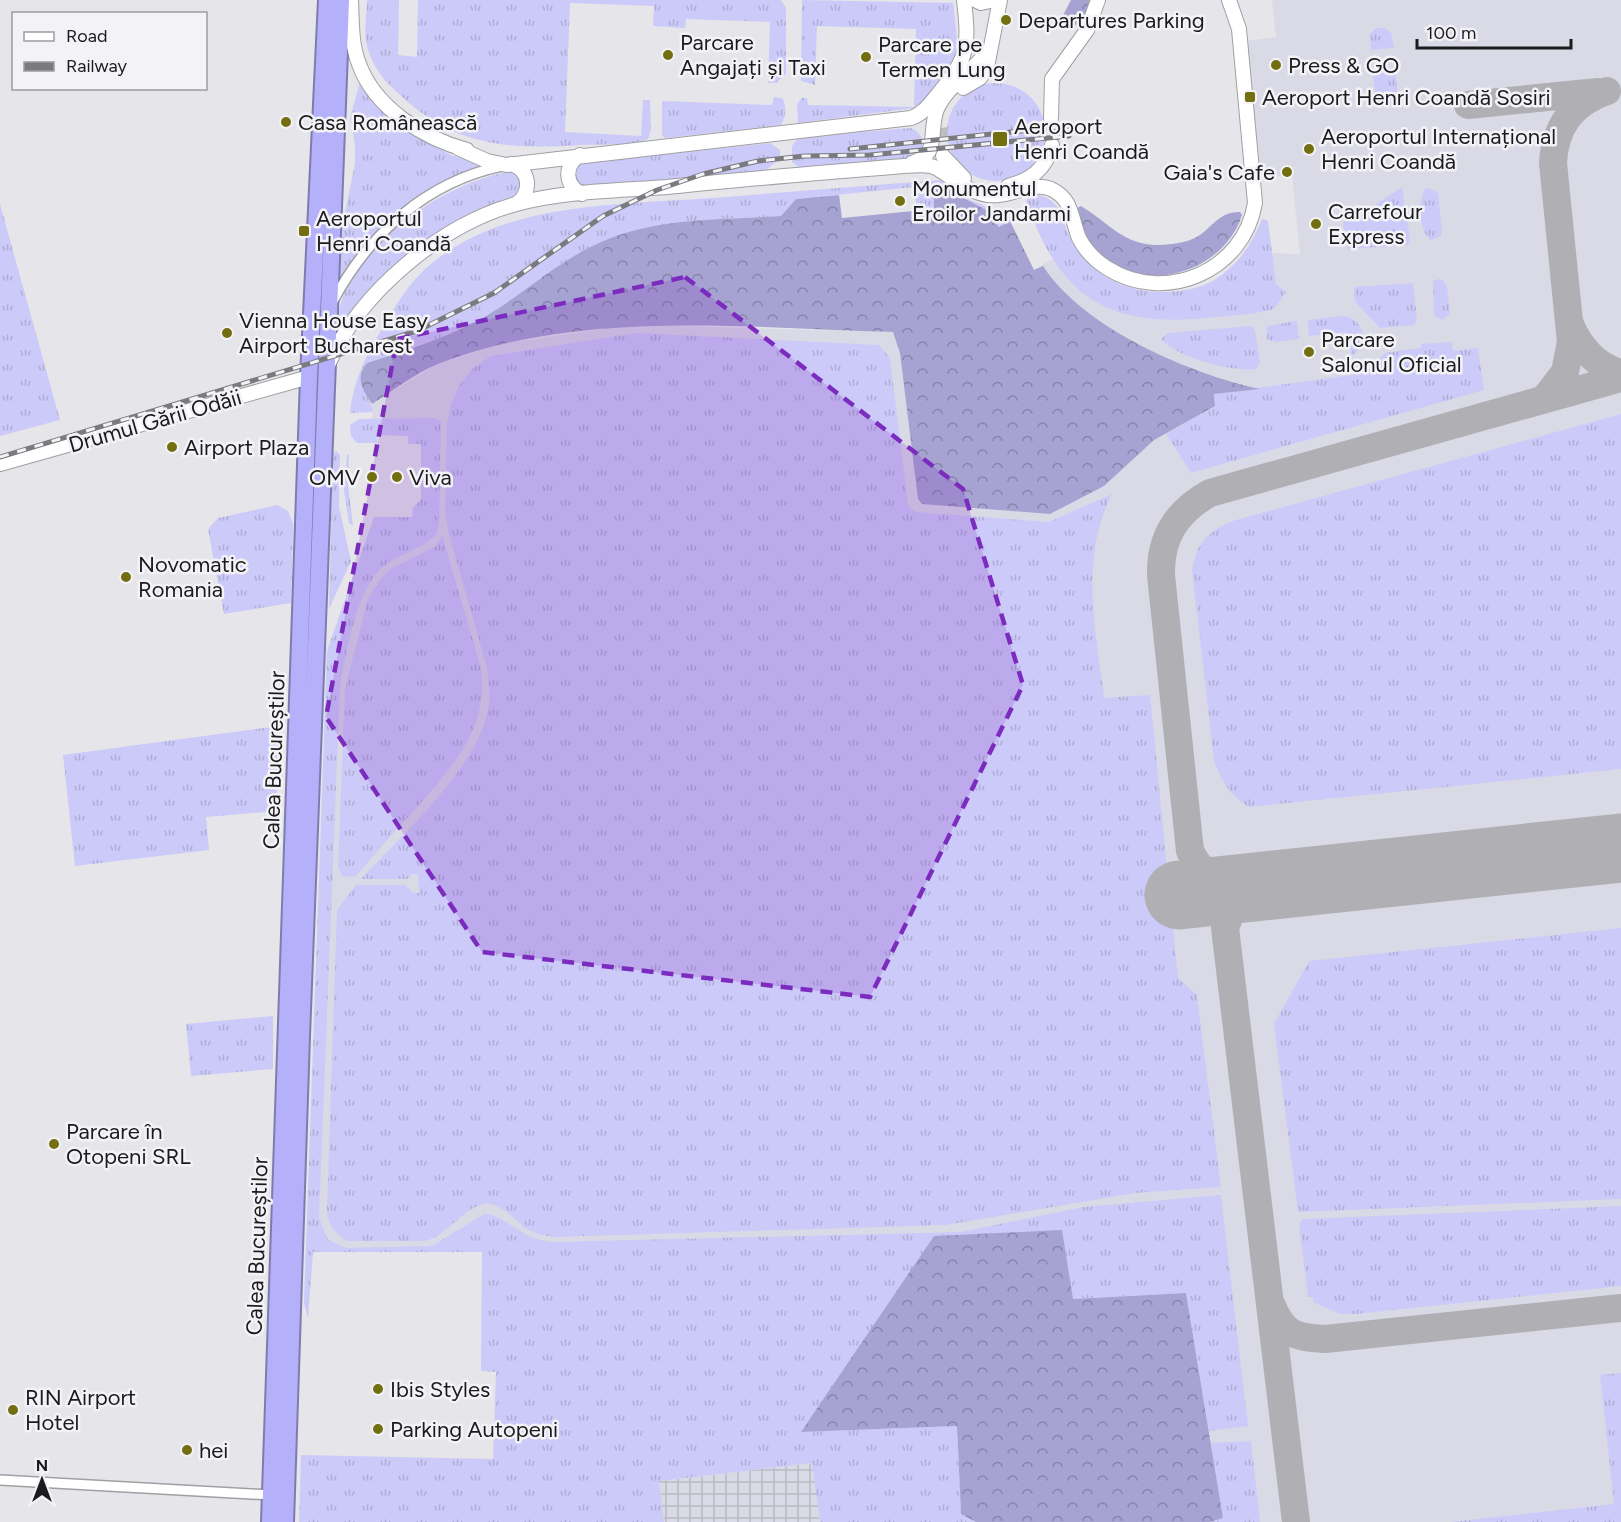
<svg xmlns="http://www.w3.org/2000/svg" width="1621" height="1522" viewBox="0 0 1621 1522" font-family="Figtree,sans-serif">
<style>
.built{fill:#dadae6}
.industrial{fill:url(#industrial-grid)}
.grass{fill:url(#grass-tufts)}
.forest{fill:url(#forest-crowns)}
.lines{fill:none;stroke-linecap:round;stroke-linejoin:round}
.taxiway{stroke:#b0b0b4;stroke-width:28}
.runway{stroke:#b0b0b4;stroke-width:69}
.secondary-tunnel{stroke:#bdbdc1;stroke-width:14;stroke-dasharray:14 7;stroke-linecap:butt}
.street-casing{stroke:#a0a0a4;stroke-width:12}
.secondary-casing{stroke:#a0a0a4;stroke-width:16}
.highway-casing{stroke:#7f7cad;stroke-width:20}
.street{stroke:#fff;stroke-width:9}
.secondary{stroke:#fff;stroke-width:14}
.highway{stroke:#b5b0fa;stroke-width:16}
.rail-casing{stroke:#7b7b7f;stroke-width:5}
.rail{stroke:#f3f2f7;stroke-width:3;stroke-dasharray:9;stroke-linecap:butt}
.marked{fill:#7b2cbf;fill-opacity:0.2;stroke:#7b2cbf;stroke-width:4.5;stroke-dasharray:12 8;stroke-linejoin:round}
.poi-dot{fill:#736f10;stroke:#f3f2f7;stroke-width:2}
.labels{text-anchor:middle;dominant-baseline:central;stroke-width:5;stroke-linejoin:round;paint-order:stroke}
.poi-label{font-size:22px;fill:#1b1b1d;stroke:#f3f2f7;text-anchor:start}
.street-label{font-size:22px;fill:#1b1b1d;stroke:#f3f2f7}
</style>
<defs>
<pattern id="industrial-grid" width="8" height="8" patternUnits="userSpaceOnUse" patternTransform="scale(1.5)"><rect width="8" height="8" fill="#dadae6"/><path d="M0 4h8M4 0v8" fill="none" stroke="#babac5"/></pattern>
<pattern id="grass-tufts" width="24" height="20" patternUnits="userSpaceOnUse" patternTransform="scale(1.5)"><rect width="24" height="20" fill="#cccaf8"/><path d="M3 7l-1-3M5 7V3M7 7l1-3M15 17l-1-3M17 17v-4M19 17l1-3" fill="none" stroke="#afadd4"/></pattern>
<pattern id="forest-crowns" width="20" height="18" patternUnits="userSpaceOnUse" patternTransform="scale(1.5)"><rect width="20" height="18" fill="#a6a3d2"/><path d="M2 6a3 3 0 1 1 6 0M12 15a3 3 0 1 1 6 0" fill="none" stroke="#8684aa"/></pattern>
</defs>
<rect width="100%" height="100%" fill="#e5e5ea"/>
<path class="built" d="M 1272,0 L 1621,0 L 1621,1522 L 1210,1522 L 1223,1518 L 1176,1227 L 313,1252 L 333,679 L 369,531 L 432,530 L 434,422 L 373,422 L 372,404 L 436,365 L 500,344 L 631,325 L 893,332 L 1010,221 L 1034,270 L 1068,250 L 1100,287 L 1172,306 L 1269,253 L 1300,254 L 1292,175 L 1261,178 L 1246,41 L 1276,37 Z"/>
<path class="industrial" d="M 813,1463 L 820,1522 L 664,1522 L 659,1481 Z"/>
<path class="grass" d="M 367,0 L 399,0 L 398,55 L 417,57 L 418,0 L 781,0 L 786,8 L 786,74 L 776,83 L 768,83 L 770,22 L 686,19 L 685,28 L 653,26 L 654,6 L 570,3 L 565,132 L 641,136 L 643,100 L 650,100 L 651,130 L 648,139 C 633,146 597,144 580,145 C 508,150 454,146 399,94 C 382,79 370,63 366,41 C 364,28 367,13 367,0 Z
M 802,0 L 953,3 C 961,63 958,58 922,104 L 914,108 L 798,123 L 797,104 L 802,98 L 807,98 L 808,105 L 914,107 L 916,29 L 817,26 L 815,85 L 801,81 Z
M 1376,28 L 1384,28 L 1391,32 L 1394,48 L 1371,50 L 1370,34 Z
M 1395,68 L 1399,105 L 1386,106 L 1376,97 L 1372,70 Z
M 360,82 L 397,123 L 415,137 L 451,155 L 475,162 L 479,167 L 396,216 L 339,285 L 343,223 L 355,164 L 355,144 L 350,118 Z
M947 132a49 49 0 1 1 98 0a49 49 0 1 1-98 0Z
M 774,97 L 782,98 C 787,105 786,118 781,125 L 665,138 L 662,135 L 662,101 L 772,105 Z
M 911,128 C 925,134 924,146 919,158 L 801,169 L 792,162 L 792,146 L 799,137 Z
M 770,143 L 780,150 L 780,158 L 765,171 L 594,188 L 581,187 L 576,183 L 573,172 L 575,166 L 581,163 Z
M 511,171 L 523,178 L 518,198 L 479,211 L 437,234 L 338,335 C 338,327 338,319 339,312 C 351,243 447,182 511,171 Z
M 940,180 L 972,201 L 1007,214 L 1010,221 L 1000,227 L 988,211 L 949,190 L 935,209 L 917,211 L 914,187 L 796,199 L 781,216 C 721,220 657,217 601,242 C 559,260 525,293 486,316 C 449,337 407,349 367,363 C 350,382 371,393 373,412 L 350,413 C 354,378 367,354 384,325 C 397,303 411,280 431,264 C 507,201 620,205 713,198 C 789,192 864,186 940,180 Z
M 1402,187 L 1405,207 L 1389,211 L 1389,217 L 1407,217 L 1410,242 L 1408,245 L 1347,249 L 1343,224 L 1348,214 L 1366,211 Z
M 1429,188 L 1438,193 L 1442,231 L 1441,236 L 1431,240 C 1419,233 1418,200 1425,189 Z
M 1031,194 C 1064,197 1059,218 1072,241 C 1096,286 1148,300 1195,288 C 1228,279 1250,250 1262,219 L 1268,221 L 1276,284 L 1286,292 L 1274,309 C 1252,315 1228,316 1206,318 C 1105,328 1059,295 1026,201 Z
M 0,204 L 60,420 L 0,436 Z
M 1438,279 L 1443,280 L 1447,286 L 1450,314 L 1442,320 L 1434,315 L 1433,281 Z
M 1413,283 L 1417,320 L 1414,325 L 1380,328 L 1355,302 L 1354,287 Z
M 1342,316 C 1358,317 1366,331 1362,346 L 1352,356 L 1346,332 L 1309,336 L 1308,320 Z
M 1297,321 L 1299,339 L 1276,342 L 1267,339 L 1267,326 Z
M 1251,326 L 1255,330 L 1260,362 L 1256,369 C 1231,372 1178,358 1161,339 L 1168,333 Z
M 636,333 L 879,345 L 890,358 L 908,505 L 916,512 L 1049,522 L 1112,494 C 1079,560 1096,628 1104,698 L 1150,695 L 1178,978 L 1197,995 L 1221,1187 L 1135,1193 L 946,1225 L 554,1237 C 545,1236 536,1234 527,1229 C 515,1221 500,1201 484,1204 C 462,1209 448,1235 425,1241 L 348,1241 C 335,1234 327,1224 327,1209 L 337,910 L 356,885 L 405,885 L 413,893 L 419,893 L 418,874 L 412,874 L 407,879 L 361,879 C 401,836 474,771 487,714 C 491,699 489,683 487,668 L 449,534 L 445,512 L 447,425 L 451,405 L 459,386 L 472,369 L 491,356 Z
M 1452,342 L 1453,351 L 1478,348 L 1484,390 L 1191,473 L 1166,434 L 1215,406 L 1214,394 L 1366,373 L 1385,353 L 1421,348 L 1421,344 Z
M 1621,414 L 1621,769 L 1249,807 C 1230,796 1222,782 1214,761 L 1192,570 C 1197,542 1209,530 1236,520 Z
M 435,418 L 441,421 L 439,525 L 436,535 C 422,549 400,554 384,566 C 357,586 346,654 340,687 L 319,1218 L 328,1240 L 346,1248 L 432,1246 L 484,1214 C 507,1215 521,1241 554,1242 L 961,1232 L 1083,1207 L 1221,1195 L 1248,1426 L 1209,1431 L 1186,1293 L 1073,1299 L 801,1432 L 957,1426 L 961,1513 L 976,1522 L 820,1522 L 812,1463 L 659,1481 L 664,1522 L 299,1522 L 301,1455 L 493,1459 L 496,1372 L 481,1371 L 482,1252 L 313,1252 L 308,1318 L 304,1303 L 327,651 L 374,517 L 412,517 L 413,507 L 421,500 L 421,444 L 408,444 L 408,436 L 378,435 L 377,443 L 357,443 L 351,436 L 350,425 L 359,419 Z
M 336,451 L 340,455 L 339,507 L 351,561 L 329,609 L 333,454 Z
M 347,454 L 349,455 L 348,484 L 353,526 L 349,523 L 344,490 Z
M 277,505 L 288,511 L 293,524 L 291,603 L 224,614 L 208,529 L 218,518 Z
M 442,535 L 481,668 C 489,727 454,765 418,806 C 397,829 376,852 356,876 L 343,877 L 338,867 L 345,689 L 368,599 L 380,579 L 389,570 L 436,546 Z
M 279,726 L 276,811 L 206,817 L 209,850 L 75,866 L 63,755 Z
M 1621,928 L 1621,1199 L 1298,1212 L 1274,1024 L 1309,961 Z
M 273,1016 L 273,1069 L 191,1076 L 186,1024 Z
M 1621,1206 L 1621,1286 L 1356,1314 L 1340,1314 L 1313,1302 L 1313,1297 L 1308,1297 L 1299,1224 L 1303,1219 Z
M 1621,1373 L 1621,1522 L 1451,1522 L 1614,1504 L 1600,1375 Z
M 1251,1441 L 1260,1522 L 1210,1522 L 1223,1518 L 1211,1443 Z"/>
<path class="forest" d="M 1071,0 L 1101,0 L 1080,24 L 1065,27 L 1060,21 Z
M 938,188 L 949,190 L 988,211 L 999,227 L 1010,221 L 1034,270 L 1043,266 C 1083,328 1190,374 1260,389 L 1214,394 L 1215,406 L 1154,440 L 1104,486 L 1050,514 L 922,504 L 918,499 L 900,353 L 893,332 C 745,328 579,309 438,364 C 415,373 393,391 372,404 C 363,390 354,378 367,363 C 407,350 449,337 486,316 C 525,293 559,260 601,242 C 657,217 721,220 781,216 L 796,199 L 839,195 L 842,218 L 934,209 L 934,189 Z
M 1081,206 C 1114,226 1126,250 1171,244 C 1183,243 1195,240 1205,231 C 1215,222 1224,211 1240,212 L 1242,215 C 1220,285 1109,301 1082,230 C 1079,222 1076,216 1077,208 Z
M 1062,1230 L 1073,1299 L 1186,1293 L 1223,1518 L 1210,1522 L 976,1522 L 961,1514 L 957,1426 L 801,1432 L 934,1236 Z"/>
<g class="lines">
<path class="taxiway" d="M 1468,105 L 1598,92
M 1570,324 C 1579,346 1596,367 1621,373
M 1539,401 L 1545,398 L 1565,372 L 1571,342 L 1553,163 C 1555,126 1572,103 1607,91
M 1259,886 C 1223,886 1208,885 1190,851 L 1161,575 C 1160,537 1177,511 1210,493 L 1621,378
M 1259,886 L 1236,900 L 1225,928 L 1296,1522
M 1271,1304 C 1284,1334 1293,1337 1325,1339 L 1621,1308"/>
<path class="runway" d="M 1179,895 L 1621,848"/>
<path class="secondary-tunnel" d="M 1051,118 L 1052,145
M 940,128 L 943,156"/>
<g class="street-casing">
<path id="street" d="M 333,301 C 369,234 426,182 502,166
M 0,1480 L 271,1495"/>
</g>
<g class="secondary-casing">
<path id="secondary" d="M 351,0 C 352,21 351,44 359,64 C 375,108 423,138 467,150
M 975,0 L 981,3 L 995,0
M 963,88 L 980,78 L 987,67 L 1000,0
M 1051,118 L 1052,79 L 1087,30 L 1098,0
M 458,148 L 487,161 L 507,165 L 911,118 C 923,114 930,104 938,94 C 969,58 969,46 964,0
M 580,155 C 564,165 564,185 582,194
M 943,156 L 964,178
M 912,163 C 941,154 928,132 937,109 C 947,86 974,70 989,50
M 511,164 C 531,170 532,193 516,204
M 1008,186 C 1031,180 1046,169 1052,145
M 328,365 C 359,293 440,225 516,204 C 568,190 625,191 678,186 C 754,178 829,172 904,166 C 914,166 928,163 936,168 C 954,178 967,192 988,195 C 1008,198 1032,181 1051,189 C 1073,199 1071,219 1079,238 C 1085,250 1096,261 1107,268 C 1165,305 1244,271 1255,203 L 1239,29 L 1229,0
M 0,464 L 309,377"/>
</g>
<g class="highway-casing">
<path id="highway" d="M 270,1522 L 309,377 L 327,0
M 285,1522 L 301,1036 L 341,0"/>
</g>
<use href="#street" class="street"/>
<use href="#secondary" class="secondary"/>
<use href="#highway" class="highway"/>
<g class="rail-casing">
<path id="rail" d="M 850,149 L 1068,126
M 0,457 L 417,331 L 494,293 L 603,216 L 657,190 L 703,174 L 758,161 L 805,156 L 870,155 L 1069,136"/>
</g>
<use href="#rail" class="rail"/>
</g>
<path class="marked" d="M 685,277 L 963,489 L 1023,685 L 870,997 L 482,952 L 326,717 L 397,339 Z"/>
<g class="poi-dot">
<circle cx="1006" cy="20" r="6"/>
<circle cx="668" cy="55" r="6"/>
<circle cx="866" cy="57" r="6"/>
<circle cx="1276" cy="65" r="6"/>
<rect x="1244" y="91" width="12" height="12" rx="3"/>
<circle cx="286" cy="122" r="6"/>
<rect x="992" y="131" width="16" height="16" rx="3"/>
<circle cx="1309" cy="149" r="6"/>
<circle cx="1287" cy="172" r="6"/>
<circle cx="900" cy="201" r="6"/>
<circle cx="1316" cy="224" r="6"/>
<rect x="298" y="225" width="12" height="12" rx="3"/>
<circle cx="227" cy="333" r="6"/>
<circle cx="1309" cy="352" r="6"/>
<circle cx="172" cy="447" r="6"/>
<circle cx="372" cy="477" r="6"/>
<circle cx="397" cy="477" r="6"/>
<circle cx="126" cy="577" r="6"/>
<circle cx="54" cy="1144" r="6"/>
<circle cx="378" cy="1389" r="6"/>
<circle cx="13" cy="1410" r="6"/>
<circle cx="378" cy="1429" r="6"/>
<circle cx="187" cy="1450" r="6"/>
</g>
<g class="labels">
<g class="poi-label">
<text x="1018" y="20">Departures Parking</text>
<text x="680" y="42">Parcare<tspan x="680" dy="25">Angajați și Taxi</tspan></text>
<text x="878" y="44">Parcare pe<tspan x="878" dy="25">Termen Lung</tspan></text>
<text x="1288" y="65">Press &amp; GO</text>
<text x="1262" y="97">Aeroport Henri Coandă Sosiri</text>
<text x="298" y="122">Casa Românească</text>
<text x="1014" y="126">Aeroport<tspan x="1014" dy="25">Henri Coandă</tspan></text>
<text x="1321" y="136">Aeroportul Internațional<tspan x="1321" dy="25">Henri Coandă</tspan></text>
<text x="1275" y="172" text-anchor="end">Gaia's Cafe</text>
<text x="912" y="188">Monumentul<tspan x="912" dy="25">Eroilor Jandarmi</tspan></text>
<text x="1328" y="211">Carrefour<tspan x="1328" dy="25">Express</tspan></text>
<text x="316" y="218">Aeroportul<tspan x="316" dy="25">Henri Coandă</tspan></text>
<text x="239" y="320">Vienna House Easy<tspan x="239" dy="25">Airport Bucharest</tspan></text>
<text x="1321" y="339">Parcare<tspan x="1321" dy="25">Salonul Oficial</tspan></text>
<text x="184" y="447">Airport Plaza</text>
<text x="360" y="477" text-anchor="end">OMV</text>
<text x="409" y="477">Viva</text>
<text x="138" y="564">Novomatic<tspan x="138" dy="25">Romania</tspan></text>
<text x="66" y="1131">Parcare în<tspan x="66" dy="25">Otopeni SRL</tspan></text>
<text x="390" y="1389">Ibis Styles</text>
<text x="25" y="1397">RIN Airport<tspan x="25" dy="25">Hotel</tspan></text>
<text x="390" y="1429">Parking Autopeni</text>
<text x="199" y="1450">hei</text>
</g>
<g class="street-label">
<text transform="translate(155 421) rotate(-16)">Drumul Gării Odăii</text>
<text transform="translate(274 760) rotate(-88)">Calea Bucureștilor</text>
<text transform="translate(257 1246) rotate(-88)">Calea Bucureștilor</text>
</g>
</g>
<rect x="12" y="12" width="195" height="78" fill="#f3f2f7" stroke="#9d9ca0" stroke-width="1.5"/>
<rect x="24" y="32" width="30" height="9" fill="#ffffff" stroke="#9d9ca0" stroke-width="1.5"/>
<text x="66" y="42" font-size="18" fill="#1b1b1d">Road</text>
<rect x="24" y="62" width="30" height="9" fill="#7b7b7f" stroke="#9d9ca0" stroke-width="1.5"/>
<text x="66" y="72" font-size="18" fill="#1b1b1d">Railway</text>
<g transform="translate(42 1480)" stroke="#f3f2f7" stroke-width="4.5" paint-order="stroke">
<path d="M0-4.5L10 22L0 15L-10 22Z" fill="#1b1b1d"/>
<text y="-9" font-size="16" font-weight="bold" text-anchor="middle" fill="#1b1b1d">N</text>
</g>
<path d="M1417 39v9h154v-9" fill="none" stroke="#1b1b1d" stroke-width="3"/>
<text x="1426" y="39" font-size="18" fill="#1b1b1d" stroke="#f3f2f7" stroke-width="4.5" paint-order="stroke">100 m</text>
</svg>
